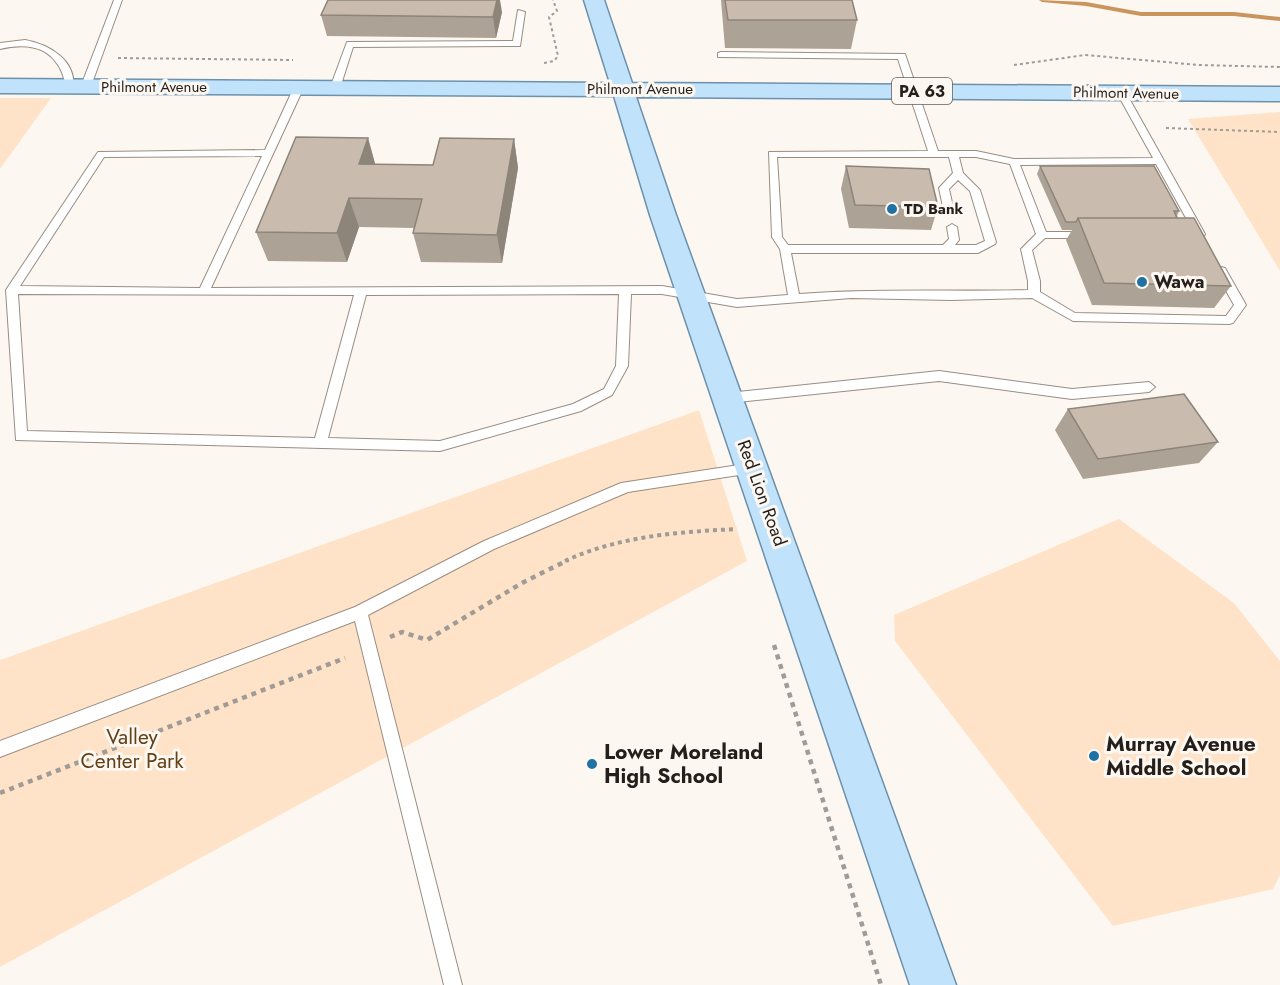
<svg xmlns="http://www.w3.org/2000/svg" width="1280" height="985" viewBox="0 0 1280 985" font-family="Jost,sans-serif">
<style>
.green{fill:#ffe3c8}
.lines{fill:none;stroke-linecap:round;stroke-linejoin:round}
.stream{fill:#ca955d;fill-rule:evenodd}
.service-casing{stroke:#9a8d81;stroke-width:2}
.primary-casing{stroke:#6e91ab;stroke-width:3}
.path-far2{stroke:#a09b96;stroke-width:2;stroke-dasharray:3 3;stroke-linecap:butt}
.path-far1{stroke:#a09b96;stroke-width:4;stroke-dasharray:4 4;stroke-linecap:butt}
.path{stroke:#a09b96;stroke-width:4.5;stroke-dasharray:5 5;stroke-linecap:butt}
.service{fill:#fff;fill-rule:evenodd}
.primary{fill:#c0e2fb;fill-rule:evenodd}
.wall{fill:#ada296}
.shaded-wall{fill:#8d847a}
.building{fill:#c9bcaf;stroke:#8d847a;stroke-width:1.5}
.poi-dot{fill:#2072a3;stroke:#fdf7f2;stroke-width:2}
.labels{text-anchor:middle;dominant-baseline:central;stroke-width:6;stroke-linejoin:round;paint-order:stroke}
.far-street-label{font-size:15px;fill:#241f1b;stroke:#fdf7f2}
.far-poi-label{font-size:15px;font-weight:bold;fill:#241f1b;stroke:#fdf7f2;text-anchor:start}
.shield{fill:#fdf7f2;stroke:#65605c;stroke-width:1.5}
.shield-label{font-size:16px;font-weight:bold;fill:#241f1b}
.poi-label{font-size:18px;font-weight:bold;fill:#241f1b;stroke:#fdf7f2;text-anchor:start}
.street-label{font-size:18px;fill:#241f1b;stroke:#fdf7f2}
.near-park-label{font-size:21px;fill:#644015;stroke:#fdf7f2}
.near-poi-label{font-size:21px;font-weight:bold;fill:#241f1b;stroke:#fdf7f2;text-anchor:start}
</style>
<rect width="100%" height="100%" fill="#fdf7f2"/>
<path class="green" d="M 0,98 L 51,98 L 0,169 Z
M 1280,112 L 1280,271 L 1188,119 Z
M 699,410 L 747,561 L 0,967 L 0,660 Z
M 1119,519 L 1234,603 L 1280,661 L 1280,875 L 1273,889 L 1113,926 L 895,641 L 894,615 Z"/>
<g class="lines">
<path class="stream" d="M 1039,0 L 1086,2 L 1141,12 L 1234,12 L 1280,17 L 1280,21 L 1234,16 L 1141,16 L 1086,6 L 1042,2 Z"/>
<g class="service-casing">
<path id="service" d="M 114,0 L 122,0 L 91,86 L 83,88 L 81,86 Z
M 518,10 L 525,12 L 520,46 L 353,47 L 340,88 L 335,91 L 330,88 L 347,42 L 513,41 Z
M 25,40 C 48,44 77,60 73,88 L 67,88 C 64,80 63,72 58,65 C 45,44 21,44 0,49 L 0,43 Z
M 721,52 L 905,54 L 938,151 L 976,151 L 1014,159 L 1153,158 L 1117,93 L 1125,91 L 1205,234 L 1204,236 L 1196,236 L 1156,164 L 1020,165 L 1046,232 L 1087,232 L 1092,235 L 1087,238 L 1045,238 L 1032,250 L 1040,281 L 1040,292 L 1075,313 L 1226,316 L 1234,305 L 1215,271 L 1221,267 L 1225,268 L 1246,305 L 1233,323 L 1229,324 L 1073,321 L 1032,298 L 951,300 L 851,298 L 737,307 L 662,294 L 631,294 L 628,366 L 612,395 L 581,411 L 440,451 L 16,440 L 6,290 L 98,152 L 265,150 L 294,87 L 299,84 L 304,87 L 211,288 L 662,286 L 737,299 L 788,295 L 780,249 L 772,237 L 769,152 L 928,151 L 898,59 L 718,57 L 718,53 ZM 262,156 L 200,288 L 20,286 L 104,157 ZM 777,157 L 949,157 L 953,173 L 939,188 L 943,207 L 948,210 L 953,207 L 949,189 L 958,180 L 970,191 L 985,241 L 976,245 L 955,245 L 959,240 L 957,227 L 952,224 L 947,227 L 949,239 L 943,245 L 788,245 L 782,237 ZM 959,157 L 976,157 L 1010,164 L 1036,234 L 1021,249 L 1028,281 L 1028,290 C 952,292 875,288 799,294 L 791,253 L 978,253 L 995,244 L 996,242 L 980,190 L 963,173 ZM 18,294 L 354,295 L 315,438 L 27,431 ZM 619,294 L 616,366 L 604,389 L 573,404 L 440,441 L 328,438 L 366,295 Z
M 939,371 L 1072,389 L 1149,382 L 1155,387 L 1149,392 L 1072,399 L 939,381 L 728,403 L 722,398 L 728,393 Z
M 752,463 L 757,464 L 759,468 L 757,472 L 752,473 L 628,492 L 494,549 L 368,615 L 462,985 L 444,985 L 355,621 L 0,757 L 0,741 L 355,607 L 484,541 L 621,483 Z"/>
</g>
<g class="primary-casing">
<path id="primary" d="M 584,0 L 604,0 L 632,83 L 1280,87 L 1280,101 L 636,97 L 676,215 L 956,985 L 910,985 L 650,215 L 614,96 L 0,93 L 0,79 L 610,83 Z"/>
</g>
<path class="path-far2" d="M 118,58 L 293,60
M 544,63 L 554,61 L 558,56 L 549,17 L 557,11 L 553,0
M 1014,65 L 1085,55 L 1199,65 L 1280,67
M 1166,128 L 1280,132"/>
<path class="path-far1" d="M 565,561 C 619,536 678,532 737,529"/>
<path class="path" d="M 390,637 L 402,632 L 427,640 L 522,583 L 568,560
M 774,645 L 881,985
M 0,793 L 345,658"/>
<use href="#service" class="service"/>
<use href="#primary" class="primary"/>
</g>
<path class="wall" d="M 721,0 L 852,0 L 857,20 L 851,49 L 725,48 Z
M 502,12 L 496,38 L 327,36 L 321,15 Z
M 368,138 L 375,164 L 433,165 L 514,139 L 518,168 L 502,263 L 421,262 L 413,233 L 415,228 L 359,227 L 347,262 L 268,261 L 256,232 Z
M 846,166 L 938,207 L 931,230 L 849,228 L 841,189 Z
M 1040,166 L 1179,211 L 1177,216 L 1231,286 L 1214,308 L 1092,305 L 1066,240 L 1072,230 L 1062,230 L 1037,174 Z
M 1068,409 L 1218,442 L 1199,463 L 1083,479 L 1055,430 Z"/>
<path class="shaded-wall" d="M 497,0 L 500,0 L 502,12 L 496,38 L 493,17 Z
M 368,138 L 376,167 L 359,164 Z
M 514,139 L 518,168 L 502,263 L 497,235 Z
M 349,198 L 359,227 L 347,262 L 337,233 Z"/>
<path class="building" d="M 328,0 L 497,0 L 493,17 L 321,15 Z
M 725,0 L 852,0 L 857,20 L 728,20 Z
M 296,137 L 368,138 L 359,164 L 433,165 L 440,138 L 514,139 L 497,235 L 413,233 L 422,199 L 349,198 L 337,233 L 256,232 Z
M 846,166 L 929,169 L 938,207 L 855,205 Z
M 1040,166 L 1154,166 L 1179,211 L 1174,211 L 1177,218 L 1078,218 L 1076,222 L 1066,222 Z
M 1078,218 L 1194,218 L 1231,286 L 1104,283 Z
M 1184,394 L 1218,442 L 1098,459 L 1068,409 Z"/>
<g class="poi-dot">
<circle cx="892" cy="209" r="6"/>
<circle cx="1142" cy="282" r="6"/>
<circle cx="1094" cy="756" r="6"/>
<circle cx="592" cy="764" r="6"/>
</g>
<g class="labels">
<g class="far-street-label">
<text x="154" y="87">Philmont Avenue</text>
<text x="640" y="89">Philmont Avenue</text>
<text transform="translate(1126 93) rotate(1)">Philmont Avenue</text>
</g>
<g class="far-poi-label">
<text x="904" y="209">TD Bank</text>
</g>
<rect class="shield" x="892" y="78" width="60" height="26" rx="4.5"/>
<g class="shield-label">
<text x="922" y="91">PA 63</text>
</g>
<g class="poi-label">
<text x="1154" y="282">Wawa</text>
</g>
<g class="street-label">
<text transform="translate(762 493) rotate(70)">Red Lion Road</text>
</g>
<g class="near-park-label">
<text x="132" y="737">Valley<tspan x="132" dy="24">Center Park</tspan></text>
</g>
<g class="near-poi-label">
<text x="1106" y="744">Murray Avenue<tspan x="1106" dy="24">Middle School</tspan></text>
<text x="604" y="752">Lower Moreland<tspan x="604" dy="24">High School</tspan></text>
</g>
</g>
</svg>
